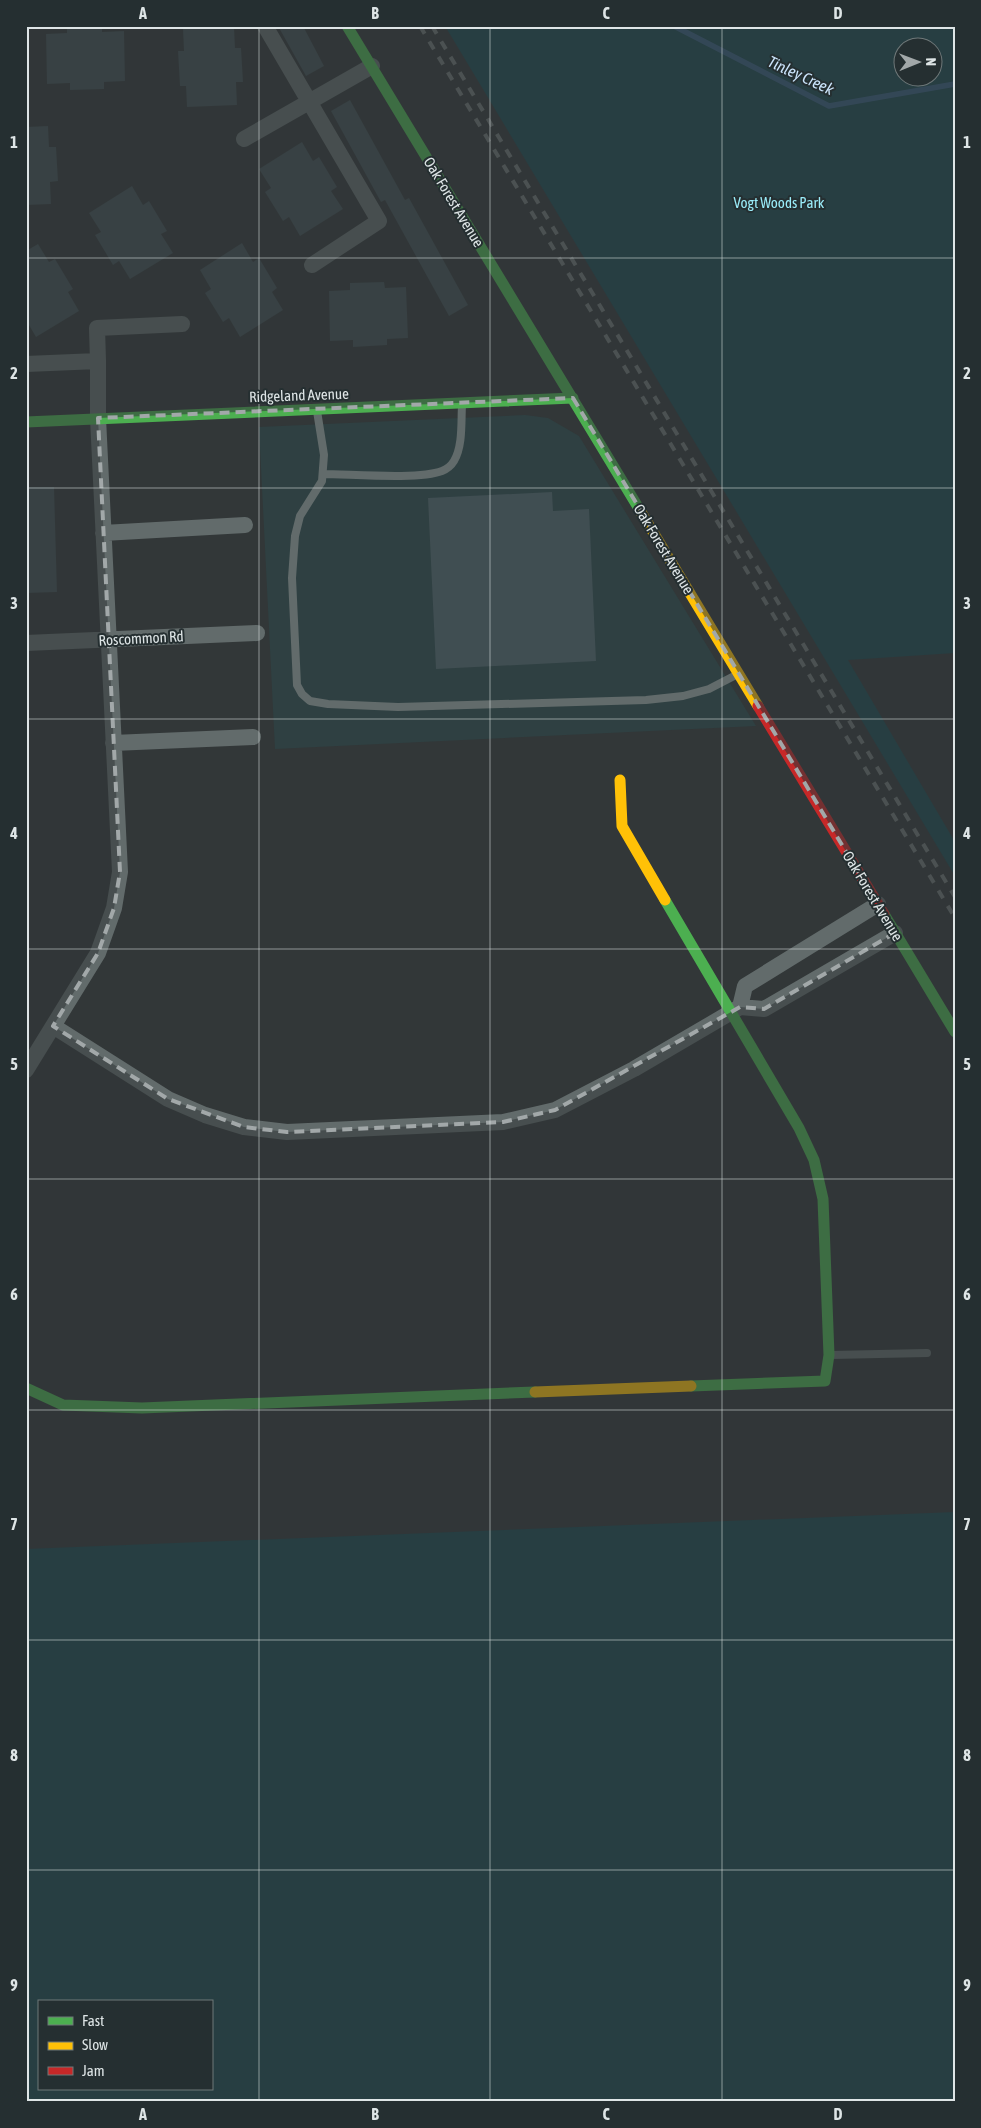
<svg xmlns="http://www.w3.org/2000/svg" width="981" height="2128" viewBox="0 0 981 2128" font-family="'Asap Condensed',sans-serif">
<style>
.built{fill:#2f4042}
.green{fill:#1b474e;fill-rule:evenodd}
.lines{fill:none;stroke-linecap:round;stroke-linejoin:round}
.stream{stroke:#375c7b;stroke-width:5.5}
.building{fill:#404e52}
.lane{stroke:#626b6b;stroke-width:8}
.street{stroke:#626b6b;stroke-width:16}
.fast{stroke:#4caf50;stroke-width:11}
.slow{stroke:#ffc107;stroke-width:11}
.jam{stroke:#c62828;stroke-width:11}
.rail{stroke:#6c7272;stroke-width:4;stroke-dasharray:9 9;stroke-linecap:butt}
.marked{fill:none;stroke:#a2a8a9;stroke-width:4;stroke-dasharray:10 6;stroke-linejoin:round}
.grid{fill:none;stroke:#dee5e6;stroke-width:1;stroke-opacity:0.55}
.labels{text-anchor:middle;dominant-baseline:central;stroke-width:4;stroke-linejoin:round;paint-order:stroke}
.street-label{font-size:15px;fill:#dee5e6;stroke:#252f31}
.park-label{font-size:15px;fill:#9aecf9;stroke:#252f31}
.water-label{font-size:16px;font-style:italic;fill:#cce5fc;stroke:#252f31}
.neatline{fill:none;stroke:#dee5e6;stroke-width:2}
.grid-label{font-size:16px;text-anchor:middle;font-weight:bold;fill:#dee5e6}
</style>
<rect width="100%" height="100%" fill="#323738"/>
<path class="built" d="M 525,415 L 548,418 L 579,436 L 756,726 L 275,749 L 259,427 Z"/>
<path class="green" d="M 445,26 L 955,26 L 955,653 L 848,660 L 955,842 L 955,876 ZM 904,48 L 934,48 L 934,78 L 904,78 Z
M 955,1512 L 955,2102 L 26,2102 L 26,1549 ZM 39,2002 L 211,2002 L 211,2089 L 39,2089 Z"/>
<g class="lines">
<path class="stream" d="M 674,26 L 829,106 L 955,84"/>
</g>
<path class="building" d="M 67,26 L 102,26 L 102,32 L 124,31 L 125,81 L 104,82 L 104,89 L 70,90 L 70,83 L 47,84 L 46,34 L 67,33 Z
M 278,26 L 303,26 L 324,66 L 306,76 Z
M 234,27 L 235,48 L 241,48 L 243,82 L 236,82 L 237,105 L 187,107 L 186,86 L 180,86 L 178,51 L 184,51 L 183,29 Z
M 350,100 L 405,200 L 409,198 L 468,305 L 449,316 L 385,200 L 381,202 L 331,111 Z
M 48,126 L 49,147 L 56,147 L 58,181 L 50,182 L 51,204 L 26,205 L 26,127 Z
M 302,142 L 313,161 L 319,157 L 337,187 L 331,191 L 343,209 L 300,236 L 289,217 L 283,221 L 265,192 L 271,188 L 259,169 Z
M 132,186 L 143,205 L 149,201 L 167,231 L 161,234 L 173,253 L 130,279 L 119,261 L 113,265 L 95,235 L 101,232 L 89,213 Z
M 242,243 L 253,262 L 259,258 L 277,288 L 272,292 L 283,310 L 240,337 L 229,318 L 223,322 L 205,293 L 211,289 L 200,270 Z
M 38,244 L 49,262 L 55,259 L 73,289 L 68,292 L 79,311 L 36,337 L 26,320 L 26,251 Z
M 384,282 L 385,288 L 406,287 L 408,338 L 387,339 L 387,345 L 353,347 L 353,340 L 330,341 L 329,291 L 350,290 L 350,283 Z
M 26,487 L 54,487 L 57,592 L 26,593 Z
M 552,492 L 553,511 L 589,509 L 596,661 L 436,669 L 428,498 Z"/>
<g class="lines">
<path class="lane" d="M 317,411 L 324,455 L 322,481 L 300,516 L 295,536 L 292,578 L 297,685 L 302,694 L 310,701 L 328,704 L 398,707 L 646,700 L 683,696 L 709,689 L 736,675
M 323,474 C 350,474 419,480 442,471 C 447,469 451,466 454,461 C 463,446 461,422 462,405
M 831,1355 L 927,1353"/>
<path class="street" d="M 265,26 L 379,221 L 312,265
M 244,139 L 372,66
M 98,361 L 97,328 L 182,324
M 26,364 L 98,361 L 98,418 L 120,872 L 114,908 L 98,953 L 26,1070
M 103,533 L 245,525
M 26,643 L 257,633
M 113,743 L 253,737
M 740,1007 L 745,986 L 878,904
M 53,1026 L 168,1099 L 205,1115 L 244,1127 L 287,1132 L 503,1122 L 555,1110 L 634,1069 L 740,1007 L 764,1009 L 895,933"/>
<path class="fast" d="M 347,26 L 641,512
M 26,422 L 573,398
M 665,900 L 799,1128 L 814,1160 L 823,1199 L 829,1355 L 825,1381 L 691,1386
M 884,914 L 955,1032
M 26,1388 L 63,1405 L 142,1408 L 535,1392"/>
<path class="slow" d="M 641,512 L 758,706
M 620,780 L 622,826 L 665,900
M 535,1392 L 691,1386"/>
<path class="jam" d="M 758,706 L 884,914"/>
<path class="rail" d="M 420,26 L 955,918
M 432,26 L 955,897"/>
</g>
<path d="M0 0H981V2128H0ZM 573,398 L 895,933 L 764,1009 L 740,1007 L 555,1110 L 503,1122 L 287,1132 L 244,1127 L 168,1099 L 53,1026 L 98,953 L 114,908 L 120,872 L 98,418 Z" fill="#323738" fill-opacity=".55" fill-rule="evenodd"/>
<path class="marked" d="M 573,398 L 895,933 L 764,1009 L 740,1007 L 555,1110 L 503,1122 L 287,1132 L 244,1127 L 168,1099 L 53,1026 L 98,953 L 114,908 L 120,872 L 98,418 Z"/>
<path class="grid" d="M 259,26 L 259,2102M 490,26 L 490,2102M 722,26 L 722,2102M 26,258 L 955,258M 26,488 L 955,488M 26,719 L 955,719M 26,949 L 955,949M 26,1179 L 955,1179M 26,1410 L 955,1410M 26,1640 L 955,1640M 26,1870 L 955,1870"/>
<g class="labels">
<g class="street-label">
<text transform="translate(454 202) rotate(59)">Oak Forest Avenue</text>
<text transform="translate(299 395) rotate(-2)">Ridgeland Avenue</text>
<text transform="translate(664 549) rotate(59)">Oak Forest Avenue</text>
<text transform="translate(141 638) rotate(-3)">Roscommon Rd</text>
<text transform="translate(873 896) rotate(59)">Oak Forest Avenue</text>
</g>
<g class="park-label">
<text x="779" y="202">Vogt Woods Park</text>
</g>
<g class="water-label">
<text transform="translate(801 75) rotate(25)">Tinley Creek</text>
</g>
</g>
<rect width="981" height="2128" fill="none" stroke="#252f31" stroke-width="55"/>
<rect x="38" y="2000" width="175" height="90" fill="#252f31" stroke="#6f7879"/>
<rect x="48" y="2017" width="25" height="8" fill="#4caf50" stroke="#6f7879"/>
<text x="82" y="2026" font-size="15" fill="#dee5e6">Fast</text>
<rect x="48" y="2042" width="25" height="8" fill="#ffc107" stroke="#6f7879"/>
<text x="82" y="2050" font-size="15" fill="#dee5e6">Slow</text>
<rect x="48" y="2067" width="25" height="8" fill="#c62828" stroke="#6f7879"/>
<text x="82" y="2076" font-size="15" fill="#dee5e6">Jam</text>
<g transform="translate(918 62) rotate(89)"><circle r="24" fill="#252f31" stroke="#6f7879"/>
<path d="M0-4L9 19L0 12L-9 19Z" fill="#a2a8a9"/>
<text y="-8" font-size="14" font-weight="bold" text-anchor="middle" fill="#dee5e6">N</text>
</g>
<rect x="28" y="28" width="926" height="2072" class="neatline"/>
<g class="grid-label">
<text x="143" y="19">A</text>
<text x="375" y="19">B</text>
<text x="606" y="19">C</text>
<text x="838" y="19">D</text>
<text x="14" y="148">1</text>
<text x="967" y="148">1</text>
<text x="14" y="379">2</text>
<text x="967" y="379">2</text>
<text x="14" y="609">3</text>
<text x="967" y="609">3</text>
<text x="14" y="839">4</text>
<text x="967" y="839">4</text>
<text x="14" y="1070">5</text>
<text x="967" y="1070">5</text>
<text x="14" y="1300">6</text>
<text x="967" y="1300">6</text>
<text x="14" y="1530">7</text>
<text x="967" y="1530">7</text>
<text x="14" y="1761">8</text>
<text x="967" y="1761">8</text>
<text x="14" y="1991">9</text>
<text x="967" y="1991">9</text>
<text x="143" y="2120">A</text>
<text x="375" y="2120">B</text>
<text x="606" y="2120">C</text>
<text x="838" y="2120">D</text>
</g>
</svg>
